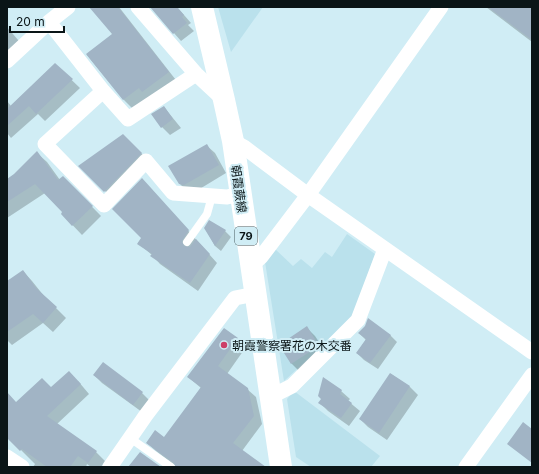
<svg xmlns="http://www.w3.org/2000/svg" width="539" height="474" viewBox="0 0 539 474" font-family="Inter,'Noto Sans JP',sans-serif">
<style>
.built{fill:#bae1ec}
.shadow{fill:#0003}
.building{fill:#a1b4c5}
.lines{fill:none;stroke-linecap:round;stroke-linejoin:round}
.service{stroke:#fff;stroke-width:8}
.minor{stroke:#fff;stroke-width:15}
.primary{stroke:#fff;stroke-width:22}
.poi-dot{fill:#cd3f68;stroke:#d0edf5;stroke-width:1.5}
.labels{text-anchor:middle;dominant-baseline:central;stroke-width:4;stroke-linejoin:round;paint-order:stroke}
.shield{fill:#d0edf5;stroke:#45565a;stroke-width:1}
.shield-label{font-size:11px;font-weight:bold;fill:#0a1517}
.street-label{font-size:12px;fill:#0a1517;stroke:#d0edf5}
.poi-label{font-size:12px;fill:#0a1517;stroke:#d0edf5;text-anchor:start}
</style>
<rect width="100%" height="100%" fill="#d0edf5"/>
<path class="built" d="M 218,7 L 263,7 L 231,52 Z
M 347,234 L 375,254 L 352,319 L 284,381 L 265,262 L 274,248 L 293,266 L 301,259 L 312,268 L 325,252 L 332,257 Z
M 294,391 L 380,456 L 371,467 L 311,467 L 296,457 L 287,399 Z"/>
<path class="shadow" d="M 95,7 L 119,7 L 179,84 L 135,111 L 124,100 L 87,55 L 113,34 Z
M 151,7 L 177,7 L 191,23 L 188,25 L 194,31 L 181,41 Z
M 486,7 L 532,7 L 532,42 Z
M 7,27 L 24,47 L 7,61 Z
M 55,64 L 80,88 L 45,121 L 38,114 L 11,138 L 7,133 L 7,101 L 11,106 Z
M 164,107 L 181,128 L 170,135 L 162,127 L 153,115 Z
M 123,135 L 150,162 L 113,199 L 80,166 Z
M 206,145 L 215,153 L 226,173 L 193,193 L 188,192 L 180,184 Z
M 37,153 L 47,162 L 60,180 L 63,177 L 101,216 L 82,235 L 62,214 L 64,212 L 45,193 L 7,218 L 7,180 L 14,175 Z
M 150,188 L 217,263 L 198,291 L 160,264 L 152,255 L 138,243 L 142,238 Z
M 205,228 L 225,231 L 231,237 L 221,251 L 215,246 Z
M 23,271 L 32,281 L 44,296 L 66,318 L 53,332 L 43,323 L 12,345 L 7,340 L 7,282 Z
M 307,328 L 315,336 L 327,354 L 300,372 L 292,364 L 280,345 Z
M 224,329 L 238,339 L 246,347 L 227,374 L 247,389 L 256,397 L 262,424 L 242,451 L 262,467 L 177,467 L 156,451 L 147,443 L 165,438 L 201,388 L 188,377 Z
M 359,333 L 390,335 L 397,342 L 378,369 L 364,360 L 357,353 L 366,340 Z
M 391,374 L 410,387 L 418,395 L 387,440 L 368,427 L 360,419 Z
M 94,375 L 142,393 L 150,401 L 142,412 L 102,383 Z
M 78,381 L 89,394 L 57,424 L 96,452 L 105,461 L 101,467 L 91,467 L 87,464 L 86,467 L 33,467 L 35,464 L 11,440 L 7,421 L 7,393 L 16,403 L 51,388 Z
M 341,391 L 350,399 L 348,401 L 360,411 L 349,426 L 328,411 L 320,403 Z"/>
<path class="building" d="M 89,7 L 118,7 L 169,72 L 142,92 L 139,88 L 123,100 L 86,54 L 112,34 Z
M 150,7 L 177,7 L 184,15 L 182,17 L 187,23 L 173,34 Z
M 488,7 L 532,7 L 532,40 Z
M 55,63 L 73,79 L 36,114 L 29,106 L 7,126 L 7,109 Z
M 164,106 L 173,119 L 161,128 L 151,114 Z
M 123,134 L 142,153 L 104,192 L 78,166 Z
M 207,144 L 219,165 L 184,185 L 179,184 L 168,166 Z
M 37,151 L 58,180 L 63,176 L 93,206 L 72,226 L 61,214 L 62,212 L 35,184 L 7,202 L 7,179 L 14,174 Z
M 142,178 L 189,230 L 182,241 L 184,246 L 190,247 L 196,239 L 210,254 L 190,283 L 150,256 L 152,254 L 137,244 L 141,238 L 112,209 Z
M 209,220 L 226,230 L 215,246 L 204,228 Z
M 23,270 L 36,288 L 57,307 L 43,323 L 33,314 L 7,332 L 7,281 Z
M 368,318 L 391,335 L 370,363 L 356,353 L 366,339 L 358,333 L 365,326 Z
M 307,326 L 319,346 L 291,364 L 279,345 Z
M 224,328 L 238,338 L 218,366 L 248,388 L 254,416 L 233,443 L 266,467 L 176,467 L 174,463 L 146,443 L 155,430 L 164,437 L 201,387 L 187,377 Z
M 103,362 L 143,392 L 133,405 L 93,375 Z
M 69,371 L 81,384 L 47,416 L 97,451 L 88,463 L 78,456 L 70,467 L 47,467 L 22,449 L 20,451 L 7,438 L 7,392 L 16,402 L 42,378 L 51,387 Z
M 390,373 L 410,386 L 379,433 L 359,419 Z
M 323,377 L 342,390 L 340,394 L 352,403 L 341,418 L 318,403 L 321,399 L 318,396 Z
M 523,422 L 532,429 L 532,463 L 507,444 Z
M 140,452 L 161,467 L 128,467 Z"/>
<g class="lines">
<path class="service" d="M 187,242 L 207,214 L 212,196
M 130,438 L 171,467"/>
<path class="minor" d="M 138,7 L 196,74 L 224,100
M 49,22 L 103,91 L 128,119 L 196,74
M 7,61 L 49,22 L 68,7
M 103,91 L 45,144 L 104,205 L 146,161 L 173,193 L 227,197 L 240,194
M 233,141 L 244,147 L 308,195 L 532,352
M 251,266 L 261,257 L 308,195 L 441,7
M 270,397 L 292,386 L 358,320 L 385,249
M 7,457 L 22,467
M 110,467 L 146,415 L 235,298 L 255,294
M 466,467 L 532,375"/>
<path class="primary" d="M 202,7 L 224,100 L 233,141 L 281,467"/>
</g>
<circle class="poi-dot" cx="224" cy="345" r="4"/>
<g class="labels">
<rect class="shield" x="235" y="227" width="22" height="18" rx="3"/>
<g class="shield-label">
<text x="246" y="236">79</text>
</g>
<g class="street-label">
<text transform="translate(239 189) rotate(82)">朝霞蕨線</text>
</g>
<g class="poi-label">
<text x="232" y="345">朝霞警察署花の木交番</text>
</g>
</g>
<rect width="539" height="474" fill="none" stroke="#0a1517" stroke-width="16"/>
<path d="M10 26v6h54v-6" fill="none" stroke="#0a1517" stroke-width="2"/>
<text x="16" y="26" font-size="12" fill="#0a1517" stroke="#d0edf5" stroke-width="3" paint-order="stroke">20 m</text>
</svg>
